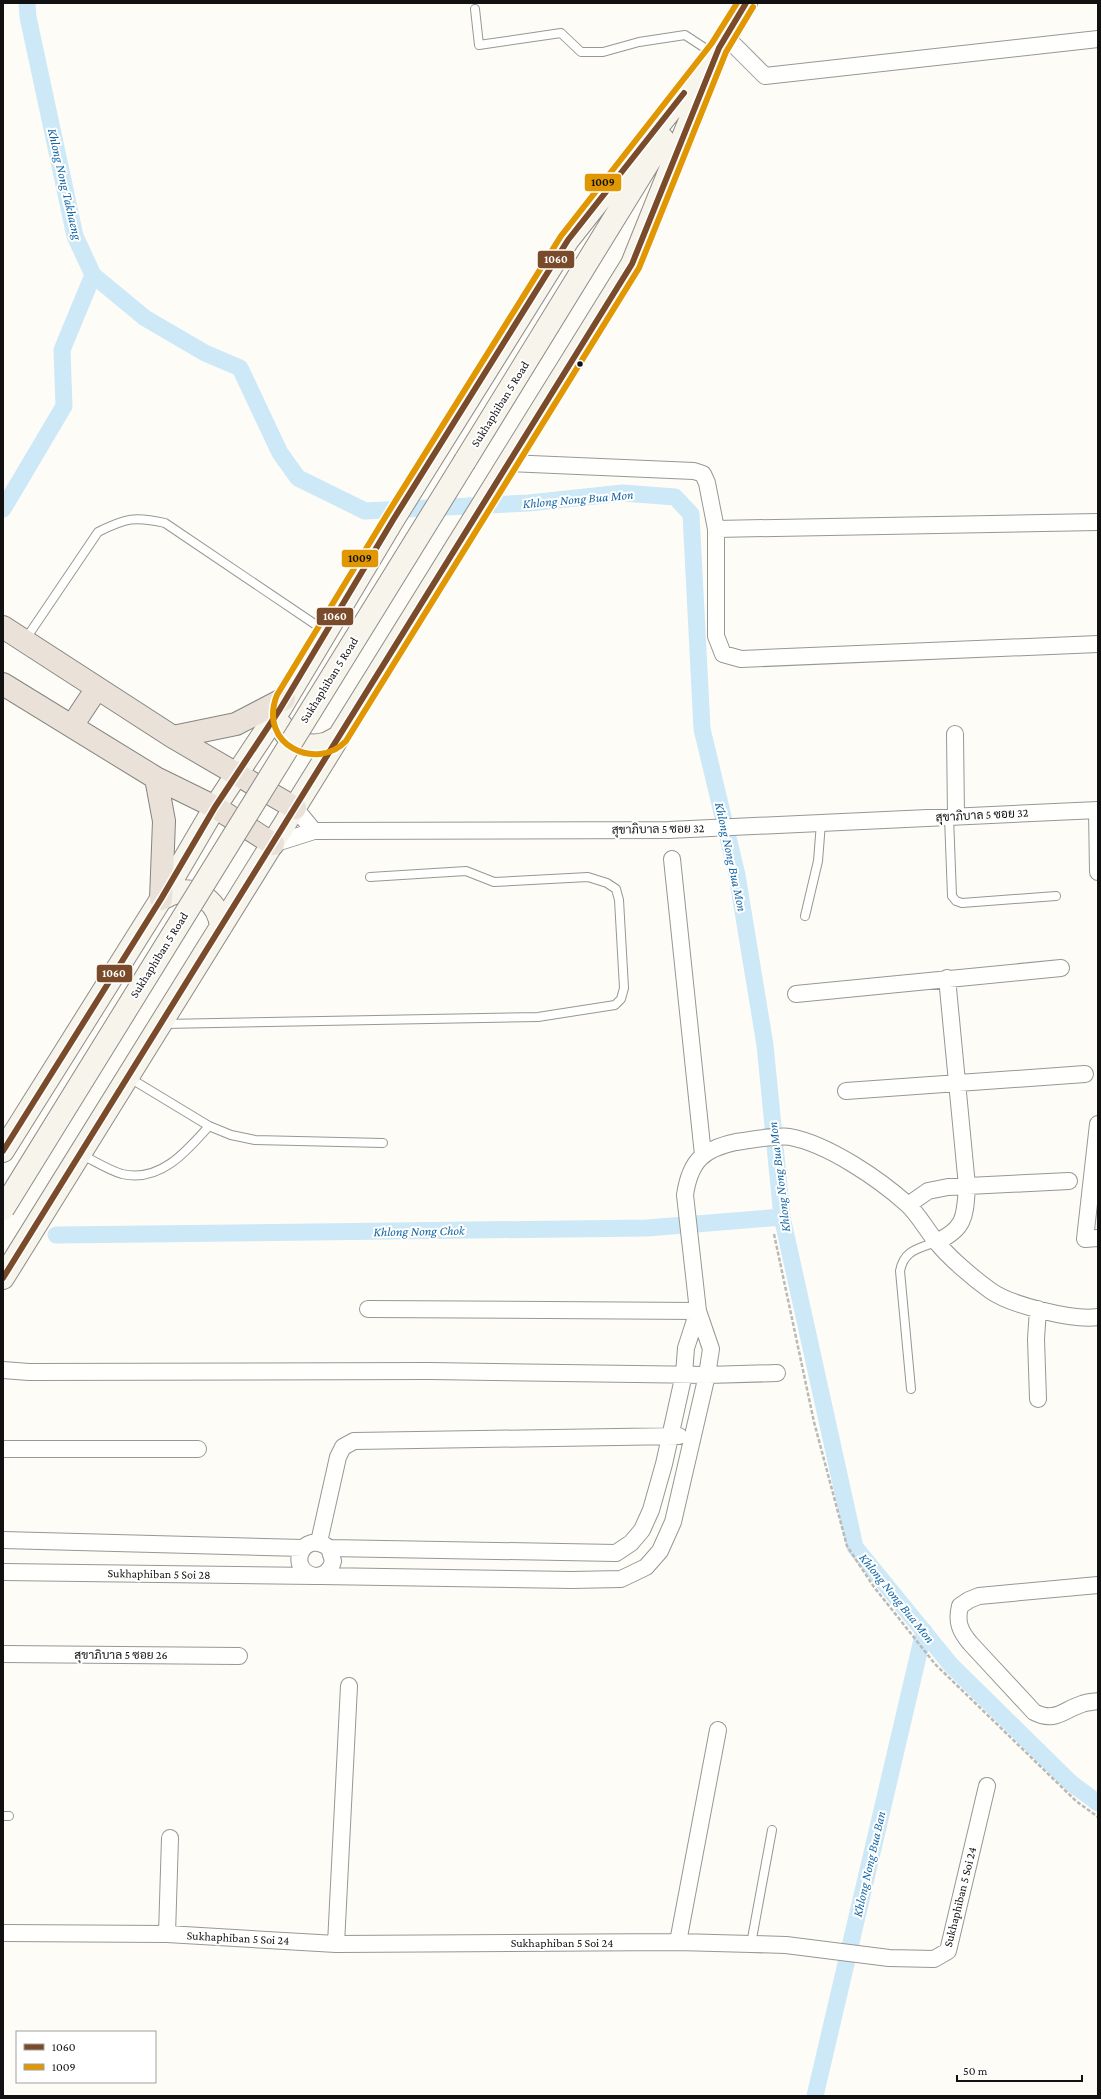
<svg xmlns="http://www.w3.org/2000/svg" width="1101" height="2099" viewBox="0 0 1101 2099" font-family="'Crimson Pro',Sarabun,serif">
<style>
.lines{fill:none;stroke-linecap:round;stroke-linejoin:round}
.canal{stroke:#cde8f7;stroke-width:17}
.service-casing{stroke:#979795;stroke-width:10}
.minor-casing{stroke:#979795;stroke-width:18}
.secondary-casing{stroke:#8e8d8b;stroke-width:24}
.motorway-casing{stroke:#858482;stroke-width:24}
.path{stroke:#b9b9b8;stroke-width:2.5;stroke-dasharray:4 2;stroke-linecap:butt}
.service{stroke:#fffffe;stroke-width:8}
.minor{stroke:#fffffe;stroke-width:16}
.secondary{stroke:#f6f4eb;stroke-width:22}
.motorway{stroke:#eae1d8;stroke-width:22}
.secondary-bridge-casing{stroke:#8e8d8b;stroke-width:24;stroke-linecap:butt}
.secondary-bridge{stroke:#f6f4eb;stroke-width:22}
.bus-1-casing{stroke:#fff;stroke-width:9}
.bus-2-casing{stroke:#fff;stroke-width:9}
.bus-1{stroke:#7a4b2a;stroke-width:6}
.bus-2{stroke:#e09702;stroke-width:6}
.bus-dot{fill:#111;stroke:#fff;stroke-width:1.5}
.labels{text-anchor:middle;dominant-baseline:central;stroke-width:4;stroke-linejoin:round;paint-order:stroke}
.street-label{font-size:12px;fill:#111;stroke:#fff}
.water-label{font-size:13px;font-style:italic;fill:#1768a6;stroke:#fff}
.line-badge{stroke:#fff;stroke-width:1.5}
.badge-label{font-size:11px;text-anchor:middle;font-weight:bold;fill:#fff}
.pale-badge-label{font-size:11px;text-anchor:middle;font-weight:bold;fill:#111}
</style>
<rect width="100%" height="100%" fill="#fdfcf7"/>
<g class="lines">
<path class="canal" d="M 27,3 L 28,17 L 75,236 L 93,275 L 145,318 L 205,353 L 240,368 L 280,453 L 298,478 L 365,511 L 529,503 L 623,493 L 675,497 L 691,514 L 702,729 L 737,875 L 765,1045 L 782,1217 L 855,1547 L 951,1665 L 1071,1783 L 1098,1803
M 3,509 L 64,406 L 62,350 L 93,275
M 56,1235 L 647,1228 L 782,1217
M 815,2096 L 924,1631"/>
<g class="service-casing">
<path id="service" d="M 475,9 L 479,45 L 561,33 L 581,52 L 603,52 L 639,42 L 685,35 L 714,54
M 25,640 L 98,532 C 126,518 135,516 165,523 L 325,631
M 949,817 L 952,896 L 956,901 L 962,903 L 1056,896
M 805,916 L 818,861 L 821,823
M 163,1024 L 538,1017 L 615,1005 L 621,999 L 624,988 L 619,900 L 616,889 L 607,883 L 588,877 L 494,882 L 466,871 L 370,877
M 128,1077 L 209,1126 L 231,1135 L 255,1140 L 383,1143
M 80,1154 C 93,1160 108,1170 122,1174 C 160,1183 187,1151 209,1126
M 911,1389 L 900,1271 C 904,1250 918,1249 936,1242
M 3,1816 L 9,1816
M 751,1944 L 772,1830"/>
</g>
<g class="minor-casing">
<path id="minor" d="M 726,37 L 765,76 L 1098,39
M 507,463 L 694,471 L 703,474 L 707,483 L 716,529 L 716,636 L 723,654 L 741,659 L 1098,644
M 716,529 L 1098,522
M 955,734 L 956,816
M 295,808 L 314,831
M 1097,810 L 1098,872
M 273,844 L 314,831 L 669,830 L 1098,810
M 672,859 L 703,1155
M 796,994 L 1061,968
M 846,1091 L 1085,1074
M 1098,1124 L 1085,1239 L 1098,1238
M 908,1205 L 928,1191 L 948,1187 L 1069,1181
M 936,1242 C 966,1229 965,1215 967,1186 L 947,978
M 368,1309 L 698,1311
M 3,1370 L 29,1372 L 430,1371 L 707,1375 L 777,1373
M 1038,1399 L 1036,1339 L 1038,1309
M 3,1449 L 198,1449
M 3,1540 L 303,1548
M 319,1542 L 338,1457 L 343,1447 L 354,1441 L 679,1436
M 329,1548 L 616,1553 L 631,1543 L 642,1530 L 651,1510 L 664,1464 L 684,1374 L 686,1348 L 698,1311
M 3,1572 L 315,1576 C 325,1576 331,1570 333,1561 L 329,1548 C 303,1528 285,1570 315,1576
M 321,1576 L 572,1580 L 621,1579 L 646,1567 L 660,1551 L 673,1522 L 707,1375 L 711,1349 L 698,1311 L 685,1195 C 690,1161 703,1149 736,1142 C 748,1140 779,1135 790,1137 C 828,1144 879,1179 907,1204 C 918,1214 926,1229 935,1240 C 948,1257 973,1278 991,1291 C 1011,1305 1074,1321 1098,1317
M 1098,1585 L 979,1596 L 969,1600 L 960,1606 C 956,1622 960,1631 970,1643 L 1034,1712 C 1055,1723 1063,1710 1082,1704 C 1087,1702 1093,1702 1098,1701
M 3,1654 L 239,1656
M 3,1933 L 167,1934 L 336,1944 L 678,1942 L 751,1944 L 786,1945 L 889,1958 L 934,1959 L 948,1951 L 987,1786
M 167,1934 L 170,1838
M 678,1942 L 718,1730
M 336,1944 L 349,1686"/>
</g>
<g class="secondary-casing">
<path id="secondary" d="M 712,60 L 746,3
M 465,461 L 663,139
M 282,726 C 286,743 309,748 324,744 C 329,743 334,739 339,737
M 161,899 C 166,897 170,894 175,893 C 199,886 219,904 221,927
M 3,1151 L 161,899 L 215,807 L 280,709 L 393,520 L 568,240 L 704,68
M 3,1278 L 632,264 L 719,48"/>
</g>
<g class="motorway-casing">
<path id="motorway" d="M 3,627 L 173,737 L 295,808
M 3,684 L 156,778 L 215,807 L 273,844
M 72,726 L 97,688
M 173,737 L 236,724 L 284,699
M 156,778 L 164,821 L 161,899"/>
</g>
<path class="path" d="M 774,1234 L 814,1422 L 847,1546 L 874,1587 L 935,1664 L 1076,1801 L 1098,1817"/>
<use href="#service" class="service"/>
<use href="#minor" class="minor"/>
<use href="#secondary" class="secondary"/>
<use href="#motorway" class="motorway"/>
<g class="secondary-bridge-casing">
<path id="secondary-bridge" d="M 3,1209 L 465,461"/>
</g>
<use href="#secondary-bridge" class="secondary-bridge"/>
<g class="bus-1-casing">
<path id="bus-1" d="M 3,1151 L 161,899 L 215,807 L 280,709 L 393,520 L 568,240 L 684,93
M 3,1278 L 632,264 L 719,48 L 746,3"/>
</g>
<g class="bus-2-casing">
<path id="bus-2" d="M 737,3 L 712,43 L 561,236 L 386,516 L 277,695 C 257,745 317,772 346,741 L 639,268 L 726,52 L 753,7"/>
</g>
<use href="#bus-1" class="bus-1"/>
<use href="#bus-2" class="bus-2"/>
</g>
<circle class="bus-dot" cx="580" cy="364" r="3.5"/>
<g class="labels">
<g class="street-label">
<text transform="translate(500 404) rotate(-58)">Sukhaphiban 5 Road</text>
<text transform="translate(329 680) rotate(-58)">Sukhaphiban 5 Road</text>
<text transform="translate(982 815) rotate(-3)">สุขาภิบาล 5 ซอย 32</text>
<text transform="translate(658 829) rotate(-1)">สุขาภิบาล 5 ซอย 32</text>
<text transform="translate(159 955) rotate(-58)">Sukhaphiban 5 Road</text>
<text transform="translate(159 1574) rotate(1)">Sukhaphiban 5 Soi 28</text>
<text x="121" y="1655">สุขาภิบาล 5 ซอย 26</text>
<text transform="translate(960 1897) rotate(-76)">Sukhaphiban 5 Soi 24</text>
<text transform="translate(238 1938) rotate(3)">Sukhaphiban 5 Soi 24</text>
<text x="562" y="1943">Sukhaphiban 5 Soi 24</text>
</g>
<g class="water-label">
<text transform="translate(65 184) rotate(77)">Khlong Nong Takhaeng</text>
<text transform="translate(578 499) rotate(-5)">Khlong Nong Bua Mon</text>
<text transform="translate(731 857) rotate(78)">Khlong Nong Bua Mon</text>
<text transform="translate(779 1177) rotate(-97)">Khlong Nong Bua Mon</text>
<text transform="translate(419 1231) rotate(-1)">Khlong Nong Chok</text>
<text transform="translate(897 1598) rotate(51)">Khlong Nong Bua Mon</text>
<text transform="translate(869 1864) rotate(-77)">Khlong Nong Bua Ban</text>
</g>
</g>
<g class="line-badge">
<rect x="584" y="173" width="38" height="19" rx="4" fill="#e09702"/>
<rect x="537" y="250" width="38" height="19" rx="4" fill="#7a4b2a"/>
<rect x="341" y="549" width="38" height="19" rx="4" fill="#e09702"/>
<rect x="316" y="607" width="38" height="19" rx="4" fill="#7a4b2a"/>
<rect x="96" y="964" width="37" height="19" rx="4" fill="#7a4b2a"/>
</g>
<g class="badge-label">
<text x="556" y="263">1060</text>
<text x="335" y="620">1060</text>
<text x="114" y="977">1060</text>
</g>
<g class="pale-badge-label">
<text x="603" y="186">1009</text>
<text x="360" y="562">1009</text>
</g>
<rect width="1101" height="2099" fill="none" stroke="#111111" stroke-width="8"/>
<rect x="16" y="2031" width="140" height="52" fill="#ffffff" stroke="#a0a0a0"/>
<rect x="24" y="2044" width="20" height="6" fill="#7a4b2a" stroke="#a0a0a0"/>
<text x="52" y="2051" font-size="12" fill="#111111">1060</text>
<rect x="24" y="2064" width="20" height="6" fill="#e09702" stroke="#a0a0a0"/>
<text x="52" y="2071" font-size="12" fill="#111111">1009</text>
<path d="M957 2075v6h125v-6" fill="none" stroke="#111111" stroke-width="2"/>
<text x="963" y="2075" font-size="12" fill="#111111" stroke="#ffffff" stroke-width="3" paint-order="stroke">50 m</text>
</svg>
